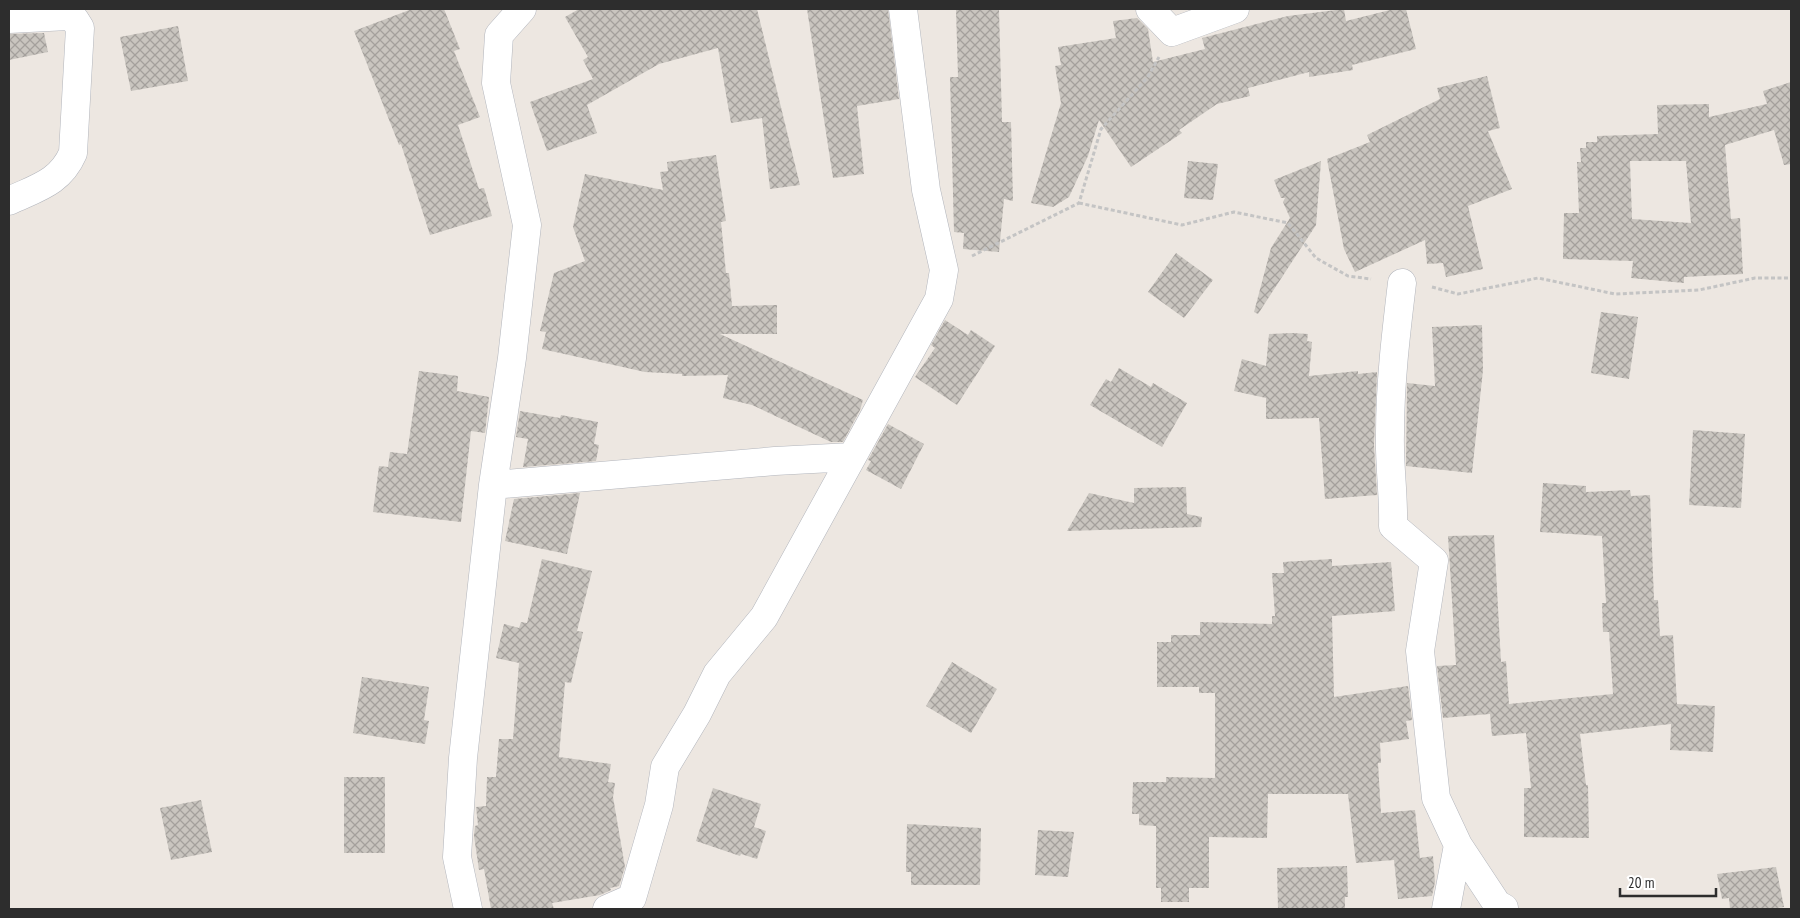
<svg xmlns="http://www.w3.org/2000/svg" width="1800" height="918" viewBox="0 0 1800 918" font-family="'PT Sans Narrow',sans-serif">
<style>
.building{fill:url(#building-cross-hatch);fill-rule:evenodd}
.lines{fill:none;stroke-linecap:round;stroke-linejoin:round}
.street-casing{stroke:#b2b5bc;stroke-width:29}
.path{stroke:#c4c4c4;stroke-width:3;stroke-dasharray:4 2.5;stroke-linecap:butt}
.street{stroke:#fff;stroke-width:28}
</style>
<defs>
<pattern id="building-cross-hatch" width="8" height="8" patternUnits="userSpaceOnUse" patternTransform="scale(1.25)"><rect width="8" height="8" fill="#c9c5bf"/><path d="M0 0l8 8M0 8l8-8" fill="none" stroke="#a4a09c"/></pattern>
</defs>
<rect width="100%" height="100%" fill="#ede7e1"/>
<path class="building" d="M 412,9 L 444,9 L 460,49 L 454,51 L 480,117 L 458,125 L 479,189 L 484,188 L 492,216 L 430,235 L 401,144 L 399,145 L 354,31 Z
M 579,9 L 757,9 L 800,185 L 770,189 L 762,118 L 731,123 L 718,48 L 659,64 L 587,105 L 597,133 L 547,151 L 530,102 L 593,79 L 583,60 L 588,57 L 565,17 Z
M 807,9 L 888,9 L 899,99 L 857,106 L 864,174 L 833,178 Z
M 956,9 L 999,9 L 1002,122 L 1011,122 L 1013,201 L 1004,199 L 999,252 L 963,249 L 964,233 L 954,232 L 950,77 L 958,77 Z
M 1344,9 L 1346,21 L 1394,9 L 1406,9 L 1416,49 L 1352,65 L 1353,70 L 1309,77 L 1309,72 L 1248,88 L 1250,96 L 1217,104 L 1179,130 L 1182,133 L 1131,167 L 1099,120 L 1088,156 L 1069,197 L 1053,207 L 1031,203 L 1061,103 L 1055,66 L 1061,65 L 1058,47 L 1116,38 L 1113,21 L 1137,18 L 1148,29 L 1153,62 L 1205,49 L 1202,38 L 1288,16 Z
M 178,26 L 188,81 L 131,91 L 120,37 Z
M 44,33 L 48,52 L 9,60 L 9,34 Z
M 1487,76 L 1500,128 L 1488,131 L 1512,189 L 1468,206 L 1483,269 L 1446,277 L 1443,263 L 1427,264 L 1425,240 L 1355,272 L 1344,249 L 1327,159 L 1370,142 L 1367,135 L 1440,99 L 1437,88 Z
M 1791,82 L 1791,164 L 1784,165 L 1774,130 L 1725,145 L 1731,219 L 1740,218 L 1743,274 L 1684,277 L 1684,283 L 1631,278 L 1633,261 L 1563,259 L 1564,213 L 1579,213 L 1577,162 L 1581,162 L 1580,148 L 1586,148 L 1586,142 L 1597,142 L 1597,136 L 1658,134 L 1657,105 L 1709,104 L 1709,117 L 1767,104 L 1763,91 ZM 1630,161 L 1686,161 L 1691,223 L 1632,219 Z
M 716,155 L 726,221 L 721,222 L 726,273 L 729,273 L 732,306 L 777,305 L 777,334 L 720,334 L 863,400 L 860,410 L 843,442 L 831,442 L 752,405 L 723,398 L 728,375 L 682,376 L 682,374 L 645,372 L 542,349 L 546,332 L 540,331 L 554,273 L 585,261 L 573,227 L 585,174 L 663,190 L 660,172 L 668,171 L 667,162 Z
M 1188,161 L 1218,164 L 1213,200 L 1184,198 Z
M 1321,161 L 1316,225 L 1258,314 L 1254,312 L 1271,248 L 1290,218 L 1283,202 L 1285,198 L 1281,198 L 1274,180 Z
M 1176,253 L 1213,280 L 1184,318 L 1148,292 Z
M 1601,312 L 1638,317 L 1629,379 L 1591,373 Z
M 945,320 L 968,335 L 971,330 L 995,346 L 957,405 L 915,377 L 935,348 L 931,345 Z
M 1482,325 L 1483,370 L 1472,473 L 1406,466 L 1407,383 L 1435,386 L 1432,327 Z
M 1292,333 L 1308,334 L 1307,341 L 1312,342 L 1309,376 L 1358,371 L 1358,374 L 1377,372 L 1374,445 L 1377,495 L 1325,499 L 1319,418 L 1266,419 L 1266,398 L 1234,391 L 1242,359 L 1266,366 L 1269,334 Z
M 1119,368 L 1151,387 L 1153,383 L 1187,403 L 1162,447 L 1090,405 L 1106,379 L 1111,382 Z
M 419,371 L 458,376 L 457,391 L 489,397 L 485,433 L 471,431 L 461,522 L 373,512 L 379,466 L 388,467 L 390,452 L 407,454 Z
M 520,411 L 560,418 L 561,415 L 598,422 L 594,444 L 599,445 L 596,461 L 523,467 L 528,439 L 516,437 Z
M 888,424 L 924,444 L 901,489 L 866,470 L 871,461 L 868,460 Z
M 1693,430 L 1745,434 L 1741,508 L 1689,505 Z
M 1543,483 L 1586,486 L 1586,492 L 1630,490 L 1631,496 L 1650,495 L 1654,600 L 1658,600 L 1660,636 L 1673,635 L 1677,704 L 1715,706 L 1713,752 L 1670,750 L 1671,724 L 1580,734 L 1586,785 L 1588,785 L 1589,838 L 1524,837 L 1524,788 L 1531,788 L 1526,733 L 1492,736 L 1490,714 L 1443,718 L 1437,666 L 1456,665 L 1448,536 L 1494,535 L 1501,662 L 1506,661 L 1509,704 L 1613,694 L 1609,632 L 1603,632 L 1602,603 L 1606,603 L 1602,536 L 1540,532 Z
M 1186,487 L 1187,514 L 1202,517 L 1201,527 L 1067,531 L 1089,493 L 1134,503 L 1134,488 Z
M 580,493 L 567,554 L 505,541 L 514,499 Z
M 542,559 L 592,571 L 577,631 L 583,632 L 571,683 L 565,682 L 559,757 L 611,764 L 608,782 L 615,783 L 613,797 L 625,867 L 619,886 L 610,888 L 611,890 L 600,895 L 552,903 L 554,909 L 491,909 L 484,869 L 479,870 L 474,836 L 475,826 L 478,825 L 476,807 L 486,806 L 487,777 L 496,777 L 499,739 L 513,739 L 519,663 L 496,658 L 504,624 L 519,628 L 521,622 L 527,623 Z
M 1332,559 L 1332,566 L 1391,562 L 1395,611 L 1332,616 L 1334,697 L 1408,686 L 1412,720 L 1406,721 L 1409,739 L 1380,743 L 1381,763 L 1378,763 L 1381,813 L 1415,810 L 1420,858 L 1433,856 L 1435,882 L 1432,896 L 1398,899 L 1394,860 L 1356,863 L 1348,794 L 1268,794 L 1267,838 L 1209,837 L 1209,888 L 1189,888 L 1189,902 L 1161,902 L 1161,888 L 1156,888 L 1156,826 L 1139,825 L 1139,814 L 1132,814 L 1133,782 L 1166,782 L 1166,777 L 1215,778 L 1215,693 L 1199,693 L 1199,687 L 1157,687 L 1157,642 L 1171,642 L 1171,635 L 1200,635 L 1200,622 L 1272,624 L 1272,616 L 1275,616 L 1272,573 L 1284,573 L 1283,562 Z
M 952,662 L 997,689 L 971,733 L 926,706 Z
M 362,677 L 429,687 L 424,720 L 429,721 L 425,744 L 353,733 Z
M 344,777 L 385,777 L 385,853 L 344,853 Z
M 713,788 L 761,804 L 754,827 L 766,831 L 757,859 L 741,854 L 740,856 L 696,841 Z
M 201,800 L 212,852 L 171,860 L 160,808 Z
M 907,824 L 981,828 L 980,885 L 911,885 L 911,872 L 906,872 Z
M 1038,830 L 1074,832 L 1068,877 L 1035,875 Z
M 1347,866 L 1348,897 L 1345,897 L 1345,909 L 1278,909 L 1277,868 Z
M 1776,867 L 1784,907 L 1770,909 L 1730,909 L 1729,898 L 1722,899 L 1717,874 Z"/>
<g class="lines">
<g class="street-casing">
<path id="street" d="M 1150,9 L 1172,32 L 1235,9
M 9,19 L 68,16 L 75,20 L 80,28 L 73,153 C 60,183 36,188 9,201
M 1402,283 C 1396,333 1390,383 1390,434 C 1389,465 1394,495 1393,526 L 1434,561 L 1420,651 L 1436,798 L 1458,845 L 1497,904 L 1504,908
M 493,485 L 775,461 L 851,457
M 468,909 L 457,857 L 463,758 L 493,485 L 512,358 L 527,225 L 496,83 L 499,35 L 522,9
M 607,909 L 632,898 L 659,805 L 665,767 L 697,714 L 717,674 L 764,617 L 939,299 L 944,270 L 926,190 L 903,9
M 1446,909 L 1458,845"/>
</g>
<path class="path" d="M 1079,203 L 1182,225 L 1234,212 L 1288,223 L 1316,258 L 1348,276 L 1371,279
M 972,256 L 1079,203 L 1101,129 L 1147,78 L 1159,57
M 1432,287 L 1458,294 L 1538,278 L 1615,294 L 1699,290 L 1755,278 L 1791,278"/>
<use href="#street" class="street"/>
</g>
<rect width="1800" height="918" fill="none" stroke="#2d2d2d" stroke-width="20"/>
<path d="M1620 888v8h96v-8" fill="none" stroke="#2d2d2d" stroke-width="2.5"/>
<text x="1628" y="888" font-size="15" fill="#2d2d2d" stroke="#ffffff" stroke-width="4" paint-order="stroke">20 m</text>
</svg>
